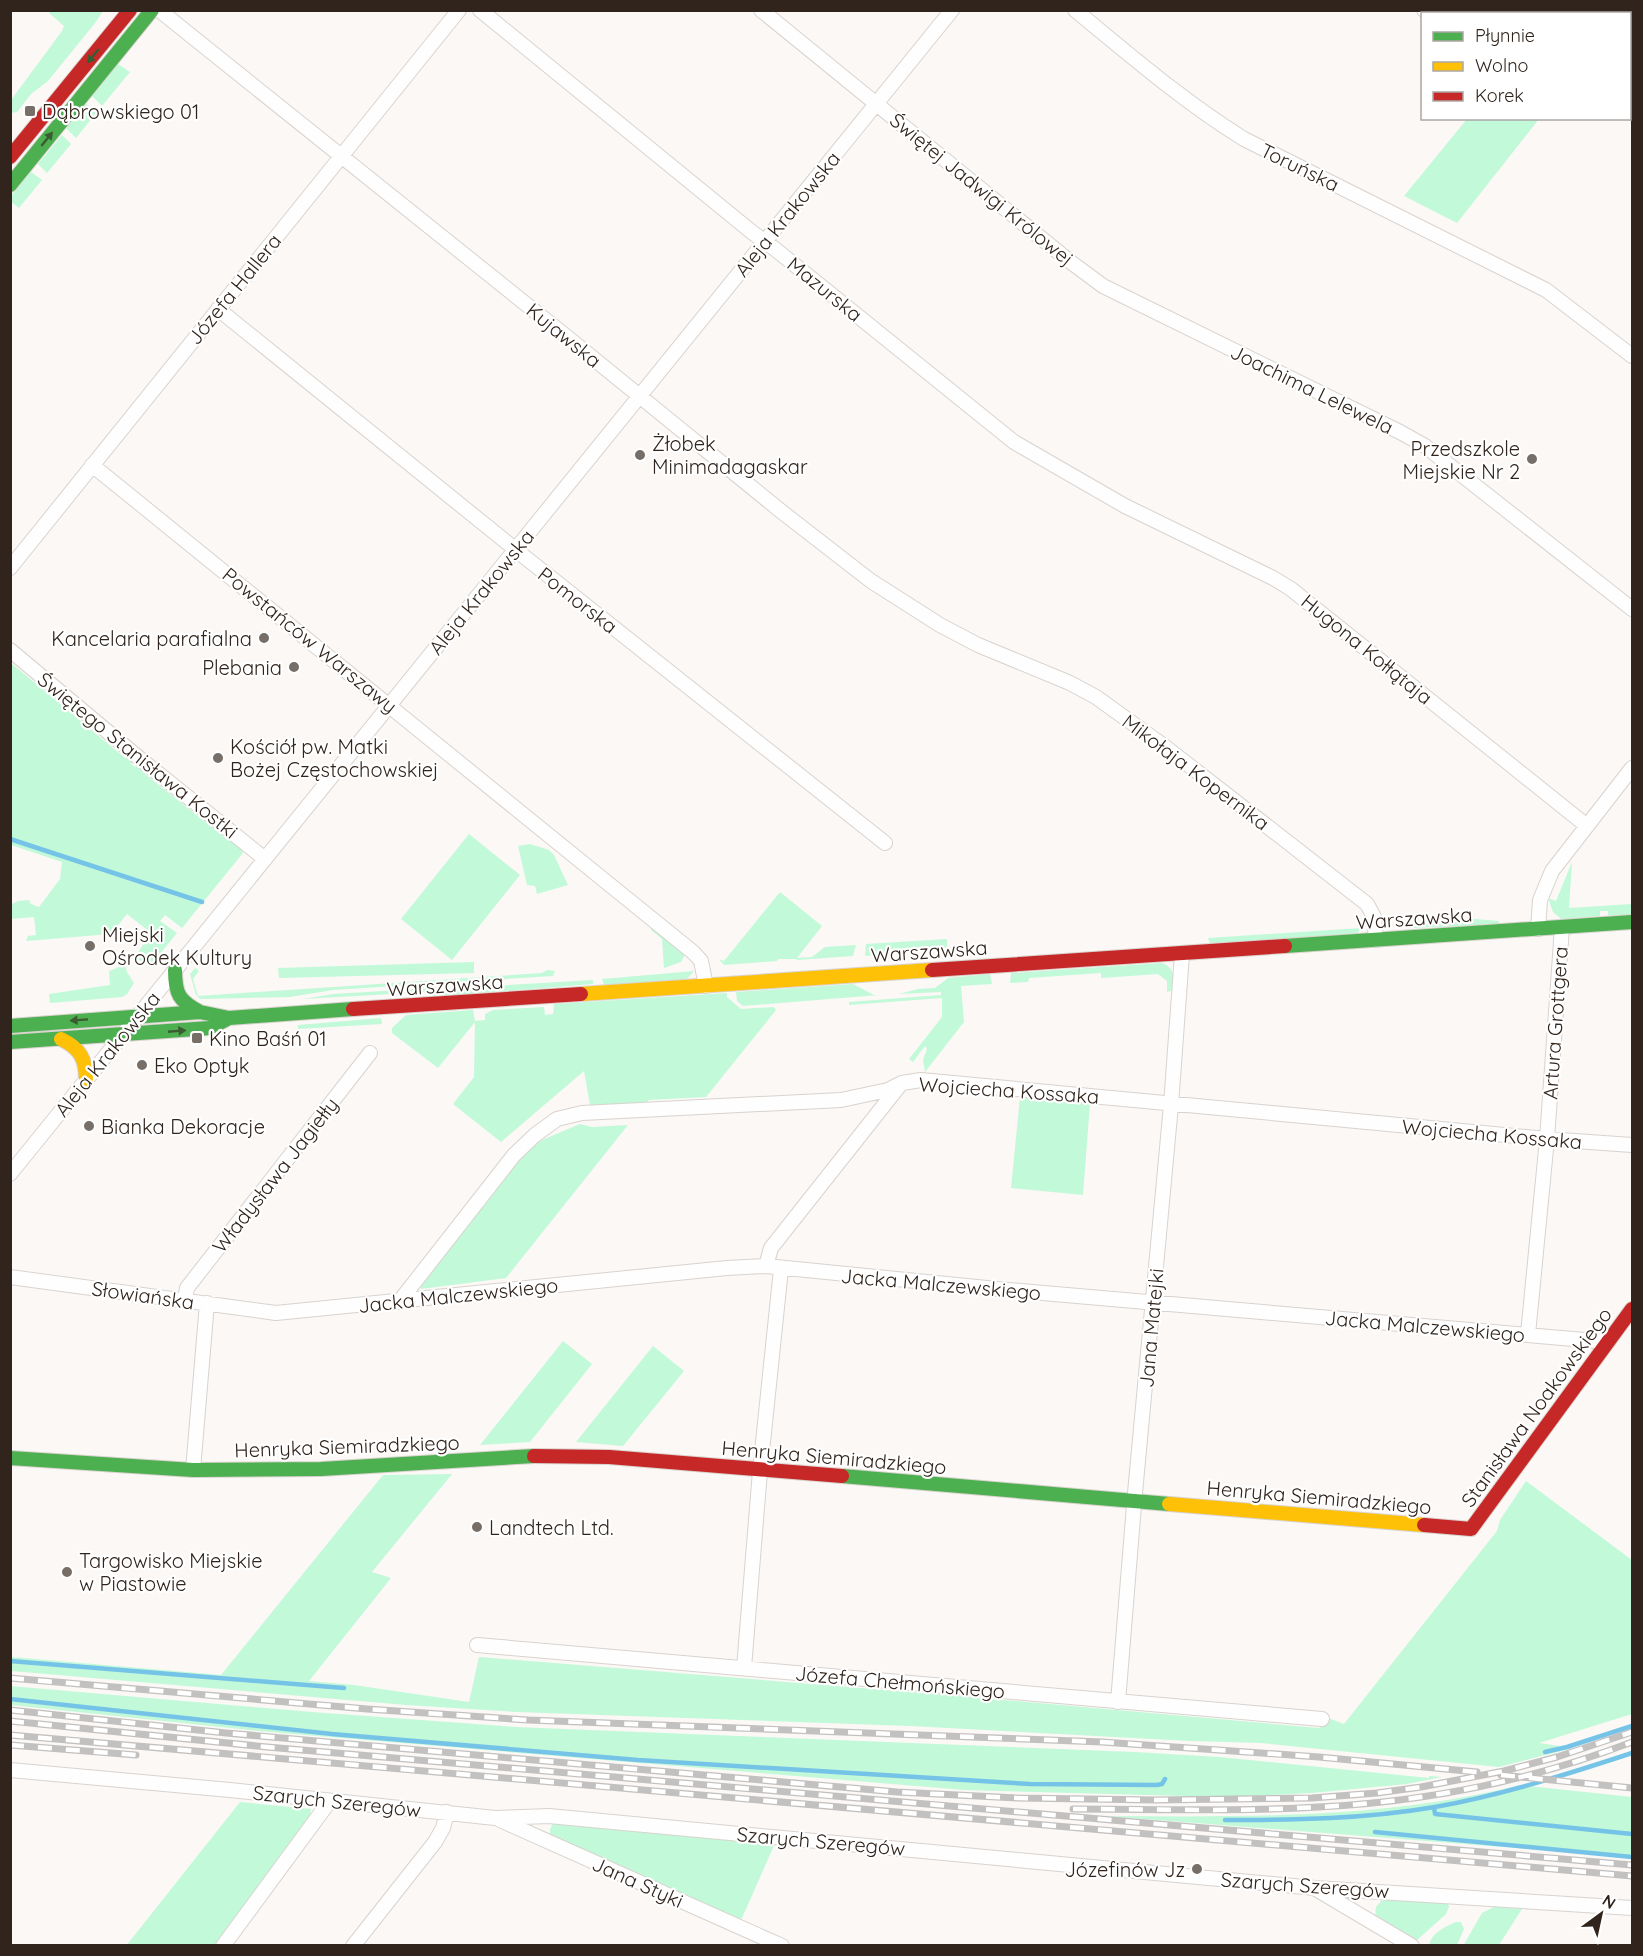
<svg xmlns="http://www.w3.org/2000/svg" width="1643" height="1956" viewBox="0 0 1643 1956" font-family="Quicksand,sans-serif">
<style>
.green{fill:#c2f9d9}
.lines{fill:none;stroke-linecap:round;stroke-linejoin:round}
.stream{stroke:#75c4e8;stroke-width:4.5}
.street-casing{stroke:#d9d3ce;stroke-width:16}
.fast-casing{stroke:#d9d3ce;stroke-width:16}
.slow-casing{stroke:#d9d3ce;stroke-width:16}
.jam-casing{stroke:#d9d3ce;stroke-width:16}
.street{stroke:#fefefe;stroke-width:14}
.fast{stroke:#4caf50;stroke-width:14}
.slow{stroke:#ffc107;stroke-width:14}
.jam{stroke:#c62828;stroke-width:14}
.rail-casing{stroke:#c3c1c0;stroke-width:7}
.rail{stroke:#fff;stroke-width:4.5;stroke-dasharray:14;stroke-linecap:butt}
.oneway{fill:#3b5c31}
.poi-dot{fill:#776e68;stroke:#fff;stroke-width:2}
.labels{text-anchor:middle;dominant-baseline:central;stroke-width:4.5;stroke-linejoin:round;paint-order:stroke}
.poi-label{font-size:20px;fill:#30241c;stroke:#fff;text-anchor:start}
.street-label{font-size:20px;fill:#30241c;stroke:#fff}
</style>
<rect width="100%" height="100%" fill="#fbf8f6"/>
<path class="green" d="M 52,10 L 103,11 L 95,23 L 48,81 L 31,94 L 17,112 L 11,113 L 11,100 L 62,31 L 64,26 L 49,13 Z
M 1551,10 L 1632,11 L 1632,97 L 1630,95 L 1630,14 L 1548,13 Z
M 118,64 L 130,72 L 102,106 L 92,96 Z
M 86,104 L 97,112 L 76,138 L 66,128 Z
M 1467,119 L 1539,119 L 1457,223 L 1404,196 Z
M 62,135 L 71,144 L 47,173 L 38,164 Z
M 31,172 L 42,180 L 19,208 L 11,202 L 10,197 Z
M 11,663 L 125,758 L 134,759 L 131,764 L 135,767 L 139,763 L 145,774 L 224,837 L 228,840 L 237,840 L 245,847 L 242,850 L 243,853 L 182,928 L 165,915 L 160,921 L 177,933 L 151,965 L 134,958 L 151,933 L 127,914 L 111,934 L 26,941 L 28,936 L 36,935 L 34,917 L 11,919 L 10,905 L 18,901 L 29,900 L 31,904 L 39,907 L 60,879 L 62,862 L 11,845 Z
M 469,834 L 520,875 L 452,960 L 401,919 Z
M 530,844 L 549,850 L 554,855 L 568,885 L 537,894 L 535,886 L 527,885 L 518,846 Z
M 1572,862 L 1569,908 L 1632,904 L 1632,915 L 1608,915 L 1608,911 L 1600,911 L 1600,916 L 1561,919 L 1553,912 L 1548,898 L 1556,901 Z
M 780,892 L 822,926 L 797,958 L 812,957 L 825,947 L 856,945 L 853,956 L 797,960 L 796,959 L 778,959 L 777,961 L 724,965 L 719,959 L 724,961 Z
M 1475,919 L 1499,921 L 1499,924 L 1412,928 L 1411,923 Z
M 655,928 L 686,953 L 681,962 L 664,968 L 662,939 L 650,929 Z
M 1361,928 L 1357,933 L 1210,944 L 1208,938 Z
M 947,939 L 947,948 L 865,956 L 866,944 Z
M 474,962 L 474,973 L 279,978 L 278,968 Z
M 1162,963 C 1174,967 1175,978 1174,990 L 1167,992 L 1167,981 L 1158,974 L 1101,978 L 1101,973 L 1029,978 L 1028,982 L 1010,983 L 1011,973 Z
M 125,965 L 127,972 L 134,983 L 127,994 L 122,997 L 50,1003 L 49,994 L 110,985 L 109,971 Z
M 195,968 L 199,971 L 193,979 L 198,996 L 542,973 L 547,970 L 555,971 L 553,976 L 333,990 L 290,997 L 200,999 L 196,995 L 190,974 Z
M 694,971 L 687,979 L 604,985 L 602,979 Z
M 990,974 L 992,984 L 961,986 L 964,1022 L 925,1072 L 923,1060 L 927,1049 L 925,1046 L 913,1062 L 909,1059 L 942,1017 L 942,998 L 849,1005 L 849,1002 L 941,995 L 941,992 L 899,994 L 918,989 L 935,988 L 948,978 Z
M 593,980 L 593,984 L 427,997 L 458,988 Z
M 853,984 L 874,995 L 879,995 L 743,1006 L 737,1001 L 736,992 Z
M 434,988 L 426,992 L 303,999 L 333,994 Z
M 727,993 L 727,997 L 741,1009 L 774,1007 L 776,1010 L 706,1097 L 649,1100 L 645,1104 L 590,1105 L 584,1071 L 501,1142 L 453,1104 L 474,1077 L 475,1022 L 438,1068 L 392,1033 L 392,1028 L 406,1015 L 473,1010 L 475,1021 L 485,1020 L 485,1014 L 493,1010 L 544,1007 L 545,1015 L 553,1014 L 554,1004 Z
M 381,1018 L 382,1024 L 298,1029 L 298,1025 Z
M 1020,1097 L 1090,1103 L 1083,1195 L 1011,1188 Z
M 580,1124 L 592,1127 L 628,1125 L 506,1278 L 421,1289 L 420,1284 L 524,1153 L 542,1140 Z
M 563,1341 L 592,1364 L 530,1442 L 480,1445 Z
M 653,1346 L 684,1371 L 623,1446 L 576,1442 Z
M 452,1474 L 372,1572 L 391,1578 L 309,1681 L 354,1685 L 469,1702 L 479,1657 L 936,1694 L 1319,1728 L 1328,1718 L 1344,1724 L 1497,1531 L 1500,1520 L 1526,1481 L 1632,1560 L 1632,1714 L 1539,1743 L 1573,1748 L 1499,1767 L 1261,1743 L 1190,1741 L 910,1726 L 517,1712 L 406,1705 L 11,1671 L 11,1657 L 12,1657 L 221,1675 L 383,1475 Z
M 10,1686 L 312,1712 L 516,1727 L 1135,1752 L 1219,1757 L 1429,1778 L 1429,1776 L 1442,1777 L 1407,1784 L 1312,1793 L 1223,1797 L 964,1790 L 269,1732 L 11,1705 Z
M 1520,1785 L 1632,1797 L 1632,1857 L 1106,1816 C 1244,1817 1385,1819 1520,1785 Z
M 240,1802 L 311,1809 L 310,1816 L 218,1945 L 126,1946 Z
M 554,1821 L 776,1841 L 742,1918 L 739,1921 L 550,1837 L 550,1829 Z
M 1384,1898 L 1443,1901 L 1448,1903 L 1449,1907 L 1446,1914 L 1416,1941 L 1375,1919 L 1376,1907 Z
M 1496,1906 L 1522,1909 L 1499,1945 L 1463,1946 L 1482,1913 Z
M 1456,1922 L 1461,1922 L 1464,1929 L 1457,1945 L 1429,1945 C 1432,1933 1444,1927 1456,1922 Z"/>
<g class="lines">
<path class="stream" d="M 10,839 L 202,902
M 10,1661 L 344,1688
M 10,1699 L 332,1734 L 638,1760 L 1030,1784 L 1157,1785 L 1162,1784 L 1165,1779
M 1545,1752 L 1567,1747 L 1632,1726
M 1434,1807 L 1435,1814 L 1632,1834
M 1225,1820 C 1296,1820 1365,1819 1435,1807 C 1502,1795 1568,1774 1632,1753
M 1375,1832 L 1632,1857"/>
<g class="street-casing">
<path id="street" d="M 159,10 L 567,337 L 782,512 L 871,581 L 940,625 L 978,645 L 1070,683 L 1096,697 L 1168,749 L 1367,904 L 1374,917 L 1376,940
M 480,10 L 753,233 L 775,249 L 1014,442 L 1125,506 L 1273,578 L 1291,589 L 1587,826
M 761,10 L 1068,260 L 1103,286 L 1400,432 L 1425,446 L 1632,609
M 1075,10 C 1130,55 1184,102 1244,139 L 1546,290 L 1632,356
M 1424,10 L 1431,14
M 1630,111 L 1632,113
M 218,309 L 526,558 L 885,843
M 92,465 L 694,953 L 701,961 L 706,986
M 10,568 L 459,10
M 10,650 L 139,758 L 265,859
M 1538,929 L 1540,900 L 1552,871 L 1632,768
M 10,1174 L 952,10
M 766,1266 L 771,1248 L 900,1085
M 10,1277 L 276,1313 L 727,1268 L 766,1266 L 997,1289 L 1608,1342
M 185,1300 L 187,1288 L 370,1053
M 399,1302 L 514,1155 L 535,1135 L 557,1119 L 582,1113 L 841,1100 L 888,1090 L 902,1083 L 921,1080 L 1547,1139 L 1632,1145
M 1528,1334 L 1547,1139 L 1562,927
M 193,1470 L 207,1303
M 477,1645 L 1322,1719
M 744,1668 L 760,1471 L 781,1269
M 1118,1702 L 1135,1493 L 1171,1105 L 1182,954
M 10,1770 L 230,1790 L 495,1818 L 549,1816 L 1315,1888 L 1632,1908
M 500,1820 L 782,1946
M 1316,1889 L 1412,1946
M 223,1946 L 329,1802
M 353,1946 L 435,1842 L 443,1828 L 447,1812"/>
</g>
<g class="fast-casing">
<path id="fast" d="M 10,185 L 152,10
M 1285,946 L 1632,922
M 175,970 C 175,994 179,1001 200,1012
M 10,1026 L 200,1012 L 229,1018 L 353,1009
M 10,1042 L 210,1028 L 229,1018
M 10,1458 L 193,1470 L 321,1469 L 534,1456
M 842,1476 L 1169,1504"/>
</g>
<g class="slow-casing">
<path id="slow" d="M 581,994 L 932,970
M 61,1039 C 80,1048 86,1059 86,1080
M 1169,1504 L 1424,1525"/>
</g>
<g class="jam-casing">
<path id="jam" d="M 10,157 L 130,10
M 932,970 L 1285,946
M 353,1009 L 581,994
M 534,1456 L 609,1457 L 842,1476
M 1424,1525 L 1471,1529 L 1632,1309"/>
</g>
<use href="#street" class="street"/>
<use href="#fast" class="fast"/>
<use href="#slow" class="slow"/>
<use href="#jam" class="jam"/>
<g class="rail-casing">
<path id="rail" d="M 10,1678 L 367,1709 L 528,1720 L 1102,1742 L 1319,1757 L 1477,1772
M 10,1710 L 226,1733 L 897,1792 L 1017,1798 L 1156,1800 L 1312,1798 L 1377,1793 L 1421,1787 L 1504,1771 L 1557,1757 L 1632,1732
M 10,1721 L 267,1747 L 1632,1865
M 10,1735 L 1632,1876
M 10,1745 L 136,1755
M 1501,1775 L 1632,1788
M 1073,1809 C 1154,1809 1236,1812 1318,1807 C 1425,1802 1533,1780 1632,1742"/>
</g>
<use href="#rail" class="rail"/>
</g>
<defs><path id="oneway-solid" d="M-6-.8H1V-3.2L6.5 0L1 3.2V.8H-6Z" transform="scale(1.5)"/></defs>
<g class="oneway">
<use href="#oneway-solid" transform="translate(93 56) rotate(129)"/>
<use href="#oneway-solid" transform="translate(47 139) rotate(-51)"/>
<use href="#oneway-solid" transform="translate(79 1020) rotate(176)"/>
<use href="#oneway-solid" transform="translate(177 1031) rotate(-5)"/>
</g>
<g class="poi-dot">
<rect x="24" y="105" width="12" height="12" rx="3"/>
<circle cx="640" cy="455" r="6"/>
<circle cx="1532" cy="459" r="6"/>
<circle cx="264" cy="638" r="6"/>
<circle cx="294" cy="667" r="6"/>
<circle cx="218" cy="758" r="6"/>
<circle cx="90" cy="946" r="6"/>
<rect x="191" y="1032" width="12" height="12" rx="3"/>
<circle cx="142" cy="1065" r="6"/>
<circle cx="89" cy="1126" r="6"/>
<circle cx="477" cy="1527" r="6"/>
<circle cx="67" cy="1572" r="6"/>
<circle cx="1197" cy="1869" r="6"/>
</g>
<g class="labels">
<g class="poi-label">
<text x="42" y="111">Dąbrowskiego 01</text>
<text x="652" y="443">Żłobek<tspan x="652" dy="23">Minimadagaskar</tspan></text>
<text x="1520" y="448" text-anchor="end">Przedszkole<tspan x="1520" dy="23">Miejskie Nr 2</tspan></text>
<text x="252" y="638" text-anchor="end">Kancelaria parafialna</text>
<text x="282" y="667" text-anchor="end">Plebania</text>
<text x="230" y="746">Kościół pw. Matki<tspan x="230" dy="23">Bożej Częstochowskiej</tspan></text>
<text x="102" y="934">Miejski<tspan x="102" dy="23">Ośrodek Kultury</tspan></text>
<text x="209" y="1038">Kino Baśń 01</text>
<text x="154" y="1065">Eko Optyk</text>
<text x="101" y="1126">Bianka Dekoracje</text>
<text x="489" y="1527">Landtech Ltd.</text>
<text x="79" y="1560">Targowisko Miejskie<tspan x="79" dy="23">w Piastowie</tspan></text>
<text x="1185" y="1869" text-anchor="end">Józefinów Jz</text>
</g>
<g class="street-label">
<text transform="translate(1300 167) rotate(26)">Toruńska</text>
<text transform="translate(982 189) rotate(39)">Świętej Jadwigi Królowej</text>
<text transform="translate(787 214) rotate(-51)">Aleja Krakowska</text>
<text transform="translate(234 289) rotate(-51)">Józefa Hallera</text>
<text transform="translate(825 289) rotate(39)">Mazurska</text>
<text transform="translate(564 335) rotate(39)">Kujawska</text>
<text transform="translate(1312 389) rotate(26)">Joachima Lelewela</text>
<text transform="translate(481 592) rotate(-51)">Aleja Krakowska</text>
<text transform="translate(578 600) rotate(38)">Pomorska</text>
<text transform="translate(310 640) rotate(39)">Powstańców Warszawy</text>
<text transform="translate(1367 649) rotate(39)">Hugona Kołłątaja</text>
<text transform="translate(138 755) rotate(39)">Świętego Stanisława Kostki</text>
<text transform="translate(1196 772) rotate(37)">Mikołaja Kopernika</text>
<text transform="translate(1414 918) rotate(-4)">Warszawska</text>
<text transform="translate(929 951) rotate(-4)">Warszawska</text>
<text transform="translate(445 985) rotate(-4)">Warszawska</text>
<text transform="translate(1555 1023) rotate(-86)">Artura Grottgera</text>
<text transform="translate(107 1054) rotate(-51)">Aleja Krakowska</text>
<text transform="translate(1009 1090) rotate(4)">Wojciecha Kossaka</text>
<text transform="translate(1492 1134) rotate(5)">Wojciecha Kossaka</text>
<text transform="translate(275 1175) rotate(-52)">Władysława Jagiełły</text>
<text transform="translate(941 1284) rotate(5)">Jacka Malczewskiego</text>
<text transform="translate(143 1295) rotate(8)">Słowiańska</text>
<text transform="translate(458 1295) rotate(-6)">Jacka Malczewskiego</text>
<text transform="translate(1425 1326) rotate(5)">Jacka Malczewskiego</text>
<text transform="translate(1151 1328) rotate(-85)">Jana Matejki</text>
<text transform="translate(1536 1407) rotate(-54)">Stanisława Noakowskiego</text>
<text transform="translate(347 1446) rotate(-2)">Henryka Siemiradzkiego</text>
<text transform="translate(834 1457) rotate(5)">Henryka Siemiradzkiego</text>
<text transform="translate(1319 1497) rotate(5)">Henryka Siemiradzkiego</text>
<text transform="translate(900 1682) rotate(5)">Józefa Chełmońskiego</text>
<text transform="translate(337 1801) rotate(6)">Szarych Szeregów</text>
<text transform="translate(821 1841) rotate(5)">Szarych Szeregów</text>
<text transform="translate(638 1882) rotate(24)">Jana Styki</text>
<text transform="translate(1305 1885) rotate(4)">Szarych Szeregów</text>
</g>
</g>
<rect width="1643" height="1956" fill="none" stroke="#30241c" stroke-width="24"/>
<rect x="1421" y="12" width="210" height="108" fill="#ffffff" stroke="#aca7a4" stroke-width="1.5"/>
<rect x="1433" y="32" width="30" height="9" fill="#4caf50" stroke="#aca7a4" stroke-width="1.5"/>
<text x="1475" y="42" font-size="18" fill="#30241c">Płynnie</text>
<rect x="1433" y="62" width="30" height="9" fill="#ffc107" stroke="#aca7a4" stroke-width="1.5"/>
<text x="1475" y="72" font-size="18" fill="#30241c">Wolno</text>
<rect x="1433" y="92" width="30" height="9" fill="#c62828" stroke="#aca7a4" stroke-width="1.5"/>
<text x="1475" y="102" font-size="18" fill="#30241c">Korek</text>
<g transform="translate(1601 1914) rotate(33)" stroke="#ffffff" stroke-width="4.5" paint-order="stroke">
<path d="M0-4.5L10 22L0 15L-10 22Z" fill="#30241c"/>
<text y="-9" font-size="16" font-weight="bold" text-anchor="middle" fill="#30241c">N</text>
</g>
</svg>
